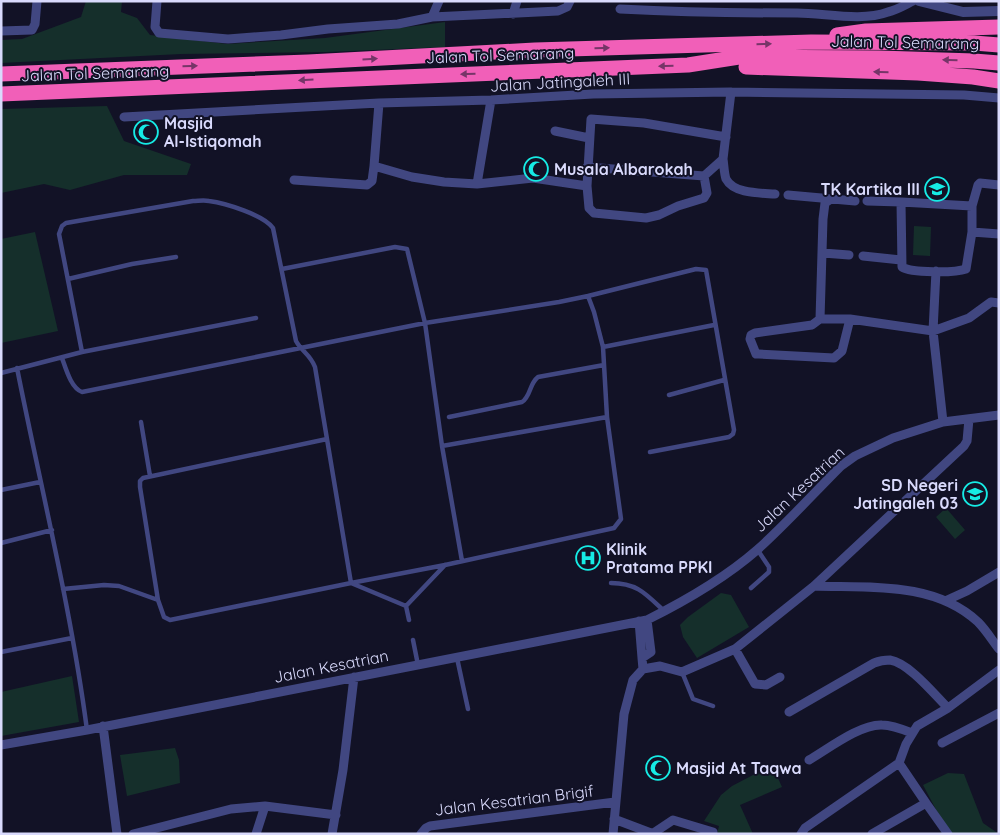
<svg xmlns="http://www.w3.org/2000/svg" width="1000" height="835" viewBox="0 0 1000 835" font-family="Quicksand,sans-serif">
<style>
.green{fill:#152f2b}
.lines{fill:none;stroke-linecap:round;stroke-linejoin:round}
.service{stroke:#414781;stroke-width:4.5}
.minor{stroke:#414781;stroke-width:9}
.tertiary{stroke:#414781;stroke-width:10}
.motorway{stroke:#f15fb8;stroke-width:15}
.oneway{fill:#763568}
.labels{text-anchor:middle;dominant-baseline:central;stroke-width:4;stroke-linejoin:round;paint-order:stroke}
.street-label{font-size:16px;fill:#d9dafc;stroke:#121226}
.poi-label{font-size:16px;font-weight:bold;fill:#d9dafc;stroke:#121226;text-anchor:start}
</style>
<rect width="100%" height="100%" fill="#121226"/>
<path class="green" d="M 86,1 L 122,1 L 121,12 L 137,18 L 150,35 L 227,44 L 325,38 L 445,22 L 445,47 L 327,52 L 181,54 L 1,63 L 1,40 L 22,39 L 81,17 Z
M 107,106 L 124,141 L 191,164 L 187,175 L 124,175 L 70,190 L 44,184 L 1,193 L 1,109 Z
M 914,226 L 931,227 L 930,256 L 913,255 Z
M 35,232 L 58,331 L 1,343 L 1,239 Z
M 946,508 L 965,530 L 955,539 L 936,517 Z
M 721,593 L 731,595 L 749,627 L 697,658 L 683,637 L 680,625 L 688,617 Z
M 72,676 L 79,722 L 1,736 L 1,692 Z
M 175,748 L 179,760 L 180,783 L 127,796 L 120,755 Z
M 772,765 L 782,787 L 740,805 L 753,834 L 717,834 L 719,826 L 704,821 L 721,795 L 732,786 Z
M 948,773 L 964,774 L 983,823 L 999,834 L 949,834 L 923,785 Z"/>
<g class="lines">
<path class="service" d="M 282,269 L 395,247 L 407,249 L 425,323 L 442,446 L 462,561
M 68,279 L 132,264 L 176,257
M 588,296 L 696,269 L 706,270 L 734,430 L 733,434 L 729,437 L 650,452
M 603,347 L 714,325
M 82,352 L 256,318
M 17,368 C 41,489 71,608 87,730
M 1,373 L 82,352 L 59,234 L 62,226 L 66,223 L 193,201 C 198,201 204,200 209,201 C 225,203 264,215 273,228 L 296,341 C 302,352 310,354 315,367 L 351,583 L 445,565 L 614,528 L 621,519 L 607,417 L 603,347 L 594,312 L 588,296 L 559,302 L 425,323 L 82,392 C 71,388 66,369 62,358
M 669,395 L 724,380
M 449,417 L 522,402 C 531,396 529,384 538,377 L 604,365
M 141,422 L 150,476
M 442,446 L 607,417
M 1,490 L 40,482
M 1,543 L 52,530
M 611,583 C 637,583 646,594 664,611
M 751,588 L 769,572 L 769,567 L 757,549
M 63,589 L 104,585 L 119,586 L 158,600 L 164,617 L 170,620 L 351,583 L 406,606
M 158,600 L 140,487 L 140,481 L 143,478 L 327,439
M 409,620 L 406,606 L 445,565
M 413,640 L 418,665
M 1,652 L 72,638
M 457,658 L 468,709
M 682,672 L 693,699 L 713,706"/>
<path class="minor" d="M 157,1 L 155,27 L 159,33 L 228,39 L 281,35 L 328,29 L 398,24 L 432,17 L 558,11 L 567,7 L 570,1
M 620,9 C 679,12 738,13 797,13 C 825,13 861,22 888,12 C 897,10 905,5 913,1
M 513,14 L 517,1
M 432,17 L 439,1
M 1,31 L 32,30 L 35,24 L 37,1
M 379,103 L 374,166 L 412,177 L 444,182 L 477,184 L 491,100
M 124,117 L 379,103 L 491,100 L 593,94 L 731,92 L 964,95 L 999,98
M 555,131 L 589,138
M 723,159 C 724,165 724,173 726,179 C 734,194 760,193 775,194
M 587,167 L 704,176 L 723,159 L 731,92
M 294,180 L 367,185 L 372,181 L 374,166
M 477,184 L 533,178 L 587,186 L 589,208 L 594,213 L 646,218 L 659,215 L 678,206 L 704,198 L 707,193 L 704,176
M 587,186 L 591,119 L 644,123 L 726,137
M 788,195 L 855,201
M 867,201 L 901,202
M 901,202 L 972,206 L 972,232 L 966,269 C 955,273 911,273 902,267 Z
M 972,206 L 978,185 L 980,183 L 999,185
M 972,232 L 999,234
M 823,253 L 849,255
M 863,256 L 901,260
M 936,271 L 933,331 L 943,422
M 820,319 L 812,325 L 755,333 L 751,335 L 750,339 L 756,354 L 759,354 L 834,358 L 842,351 L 850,319
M 820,319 L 850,319 L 933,331 L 969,318 L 991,302 L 999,303
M 820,319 L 823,219 L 825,203 L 831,199
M 814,586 C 869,588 934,581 978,622 C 986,630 992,640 999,649
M 945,601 L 967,591 L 999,572
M 647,620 L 651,652 L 642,658 L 643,669 L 660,666 L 682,672 L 735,649 L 814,586 L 964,446 L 967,441 L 969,419
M 639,621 L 642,658
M 735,649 L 755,684 L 766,685 L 780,677
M 789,712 L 874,663 C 879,661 884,660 890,660 C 909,663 934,694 948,708
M 103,726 L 117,834
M 942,743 L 999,713
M 1,745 L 87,730 L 647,620 C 685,601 725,578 757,550 C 786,524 813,494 841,466 L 855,456 L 893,438 L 943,422 L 999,415
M 809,760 C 828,749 860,724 882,725 C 892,725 902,729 912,733
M 926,803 L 948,834
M 614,819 L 651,833 L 655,832 L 673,820 L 713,832
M 133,834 L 231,809 L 265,806 L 336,815
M 256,834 L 265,806
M 332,834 L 343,770 L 354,677
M 421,834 L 426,828 L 430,826 L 615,802
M 613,834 L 624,714 L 633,680 L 643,669
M 801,834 L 805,828 L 899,763 L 906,744 L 917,726 L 948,708 L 999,670
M 872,834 L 926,803 L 899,763"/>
<path class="tertiary" d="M 919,1 L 963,12 L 999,11"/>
<path class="motorway" d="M 837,35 L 866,31 L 999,27
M 746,67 L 918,73 L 973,77 L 999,81
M 1,74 L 308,62 L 535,50 L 811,42 L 974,43 L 999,45
M 1,94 L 688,65 L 739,57 L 879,58 L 974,61 L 999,63"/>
</g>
<defs><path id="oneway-solid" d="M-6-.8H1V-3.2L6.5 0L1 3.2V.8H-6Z" transform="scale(1.25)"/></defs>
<g class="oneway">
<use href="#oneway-solid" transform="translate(764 44) rotate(-2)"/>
<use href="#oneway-solid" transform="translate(602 48) rotate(-2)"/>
<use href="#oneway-solid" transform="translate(370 59) rotate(-3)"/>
<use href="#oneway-solid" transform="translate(950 60) rotate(-178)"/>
<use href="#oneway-solid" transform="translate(190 66) rotate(-2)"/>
<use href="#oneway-solid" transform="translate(666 66) rotate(178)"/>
<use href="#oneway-solid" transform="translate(881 72) rotate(-179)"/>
<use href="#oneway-solid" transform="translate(468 74) rotate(178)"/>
<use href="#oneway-solid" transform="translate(306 80) rotate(177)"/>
</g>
<defs>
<g id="mosque-ring" transform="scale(1.25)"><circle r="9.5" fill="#121226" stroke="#16ebe5" stroke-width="1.5"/><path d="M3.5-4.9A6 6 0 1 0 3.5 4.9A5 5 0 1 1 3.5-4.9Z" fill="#16ebe5"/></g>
<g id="school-ring" transform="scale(1.25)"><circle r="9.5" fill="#121226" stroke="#16ebe5" stroke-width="1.5"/><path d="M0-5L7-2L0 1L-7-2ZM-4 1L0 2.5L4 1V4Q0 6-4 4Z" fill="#16ebe5"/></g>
<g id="hospital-ring" transform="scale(1.25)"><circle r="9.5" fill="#121226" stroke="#16ebe5" stroke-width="1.5"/><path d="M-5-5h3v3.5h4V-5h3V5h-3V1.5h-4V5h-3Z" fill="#16ebe5"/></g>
</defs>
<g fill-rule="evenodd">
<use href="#mosque-ring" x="146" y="132"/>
<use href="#mosque-ring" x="536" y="169"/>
<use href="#school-ring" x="937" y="189"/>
<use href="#school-ring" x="975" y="494"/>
<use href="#hospital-ring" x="588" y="558"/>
<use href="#mosque-ring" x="658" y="768"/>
</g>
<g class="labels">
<g class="street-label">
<text transform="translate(905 42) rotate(1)">Jalan Tol Semarang</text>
<text transform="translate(500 55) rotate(-2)">Jalan Tol Semarang</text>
<text transform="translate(95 73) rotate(-2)">Jalan Tol Semarang</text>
<text transform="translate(560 82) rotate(-3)">Jalan Jatingaleh III</text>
<text transform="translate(799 489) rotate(-43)">Jalan Kesatrian</text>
<text transform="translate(331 666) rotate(-11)">Jalan Kesatrian</text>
<text transform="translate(514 800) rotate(-7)">Jalan Kesatrian Brigif</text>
</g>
<g class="poi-label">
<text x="164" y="123">Masjid<tspan x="164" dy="18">Al-Istiqomah</tspan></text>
<text x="554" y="169">Musala Albarokah</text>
<text x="920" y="189" text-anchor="end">TK Kartika III</text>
<text x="958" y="485" text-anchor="end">SD Negeri<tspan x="958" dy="18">Jatingaleh 03</tspan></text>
<text x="606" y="549">Klinik<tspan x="606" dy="18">Pratama PPKI</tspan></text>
<text x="676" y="768">Masjid At Taqwa</text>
</g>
</g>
<rect width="1000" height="835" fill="none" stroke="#d9dafc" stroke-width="5"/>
</svg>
